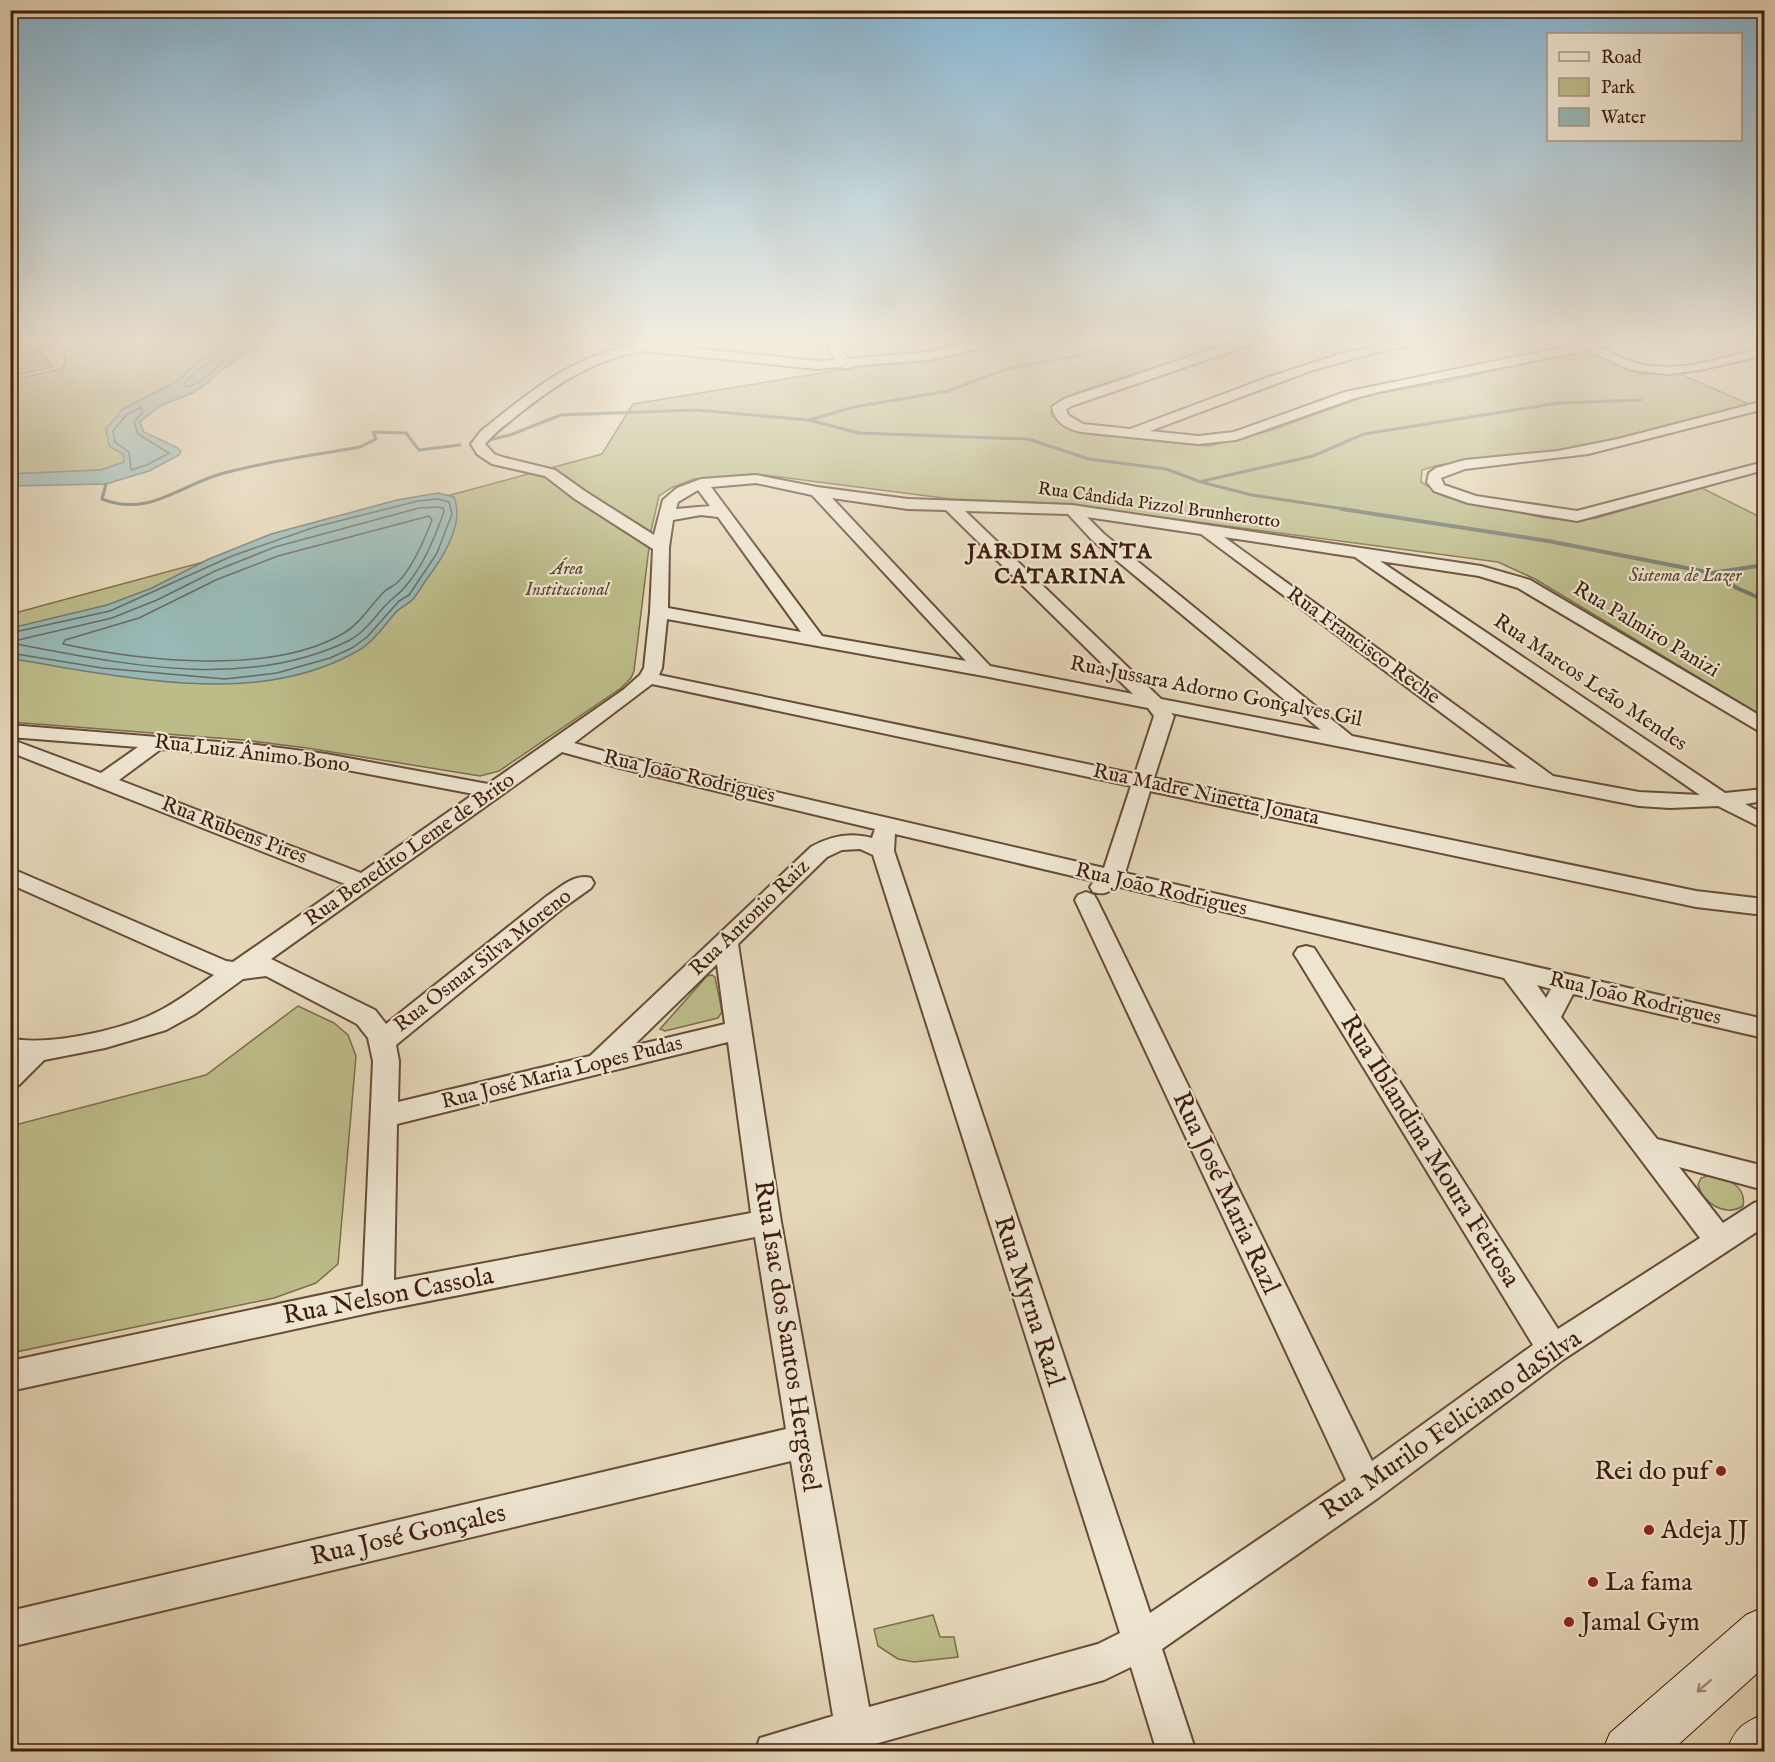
<svg xmlns="http://www.w3.org/2000/svg" width="1775" height="1762" viewBox="0 0 1775 1762" font-family="'IM FELL English',serif">
<style>
.green{fill:#bcbc89;stroke:#7e6c4a;stroke-width:1.5}
.water{fill:#97b8b5;stroke:#747a71;stroke-width:1.5}
.lines{fill:none;stroke-linecap:round;stroke-linejoin:round}
.shore{stroke:#6b6a60;stroke-width:1.5}
.stream-far1{stroke:#747a71;stroke-width:3}
.stream{stroke:#747a71;stroke-width:4}
.minor-casing{stroke:#684c37;stroke-width:4}
.secondary-casing{stroke:#3f1d0c;stroke-width:2}
.minor{fill:#eee5d1;fill-rule:evenodd}
.secondary{fill:#eee5d1;fill-rule:evenodd}
.oneway{stroke:#9f8b78}
.poi-dot{fill:#8f2418;stroke:#eee5d1;stroke-width:2}
.labels{text-anchor:middle;dominant-baseline:central;stroke-width:4.5;stroke-linejoin:round;paint-order:stroke}
.far-street-label{font-size:18px;fill:#3f1d0c;stroke:#eee5d1}
.far-park-label{font-size:18px;font-style:italic;fill:#5e452b;stroke:#eee5d1}
.street-label{font-size:21px;fill:#3f1d0c;stroke:#eee5d1}
.far-district-label{font-size:22px;font-weight:bold;letter-spacing:1.5px;fill:#3f1d0c;stroke:#eee5d1}
.near-street-label{font-size:26px;fill:#3f1d0c;stroke:#eee5d1}
.near-poi-label{font-size:26px;fill:#3f1d0c;stroke:#eee5d1;text-anchor:start}
</style>
<rect width="100%" height="100%" fill="#e5d7b8"/>
<filter id="stains"><feTurbulence type="fractalNoise" baseFrequency=".00333" numOctaves="4"/><feColorMatrix values="0 0 0 0 .2 0 0 0 0 .09 0 0 0 0 .02 0 0 0 .5 -.17"/></filter>
<radialGradient id="worn" r=".72"><stop offset=".6" stop-color="#630" stop-opacity="0"/><stop offset="1" stop-color="#630" stop-opacity=".3"/></radialGradient>
<path class="green" d="M 84,340 L 245,340 L 212,353 L 193,366 L 179,380 L 122,410 L 125,462 L 101,470 L 11,474 L 10,380 L 62,369 L 65,364 L 64,352 Z
M 1013,340 L 1239,340 L 1078,392 L 1052,406 L 1051,415 L 1062,424 L 1088,434 L 1209,446 L 1272,430 L 1369,395 L 1444,382 L 1584,351 L 1593,352 L 1641,374 L 1678,373 L 1749,404 L 1608,442 L 1560,450 L 1439,465 L 1422,470 L 1421,482 L 1444,496 L 1545,518 L 1574,521 L 1596,518 L 1702,488 L 1758,516 L 1764,515 L 1764,717 L 1535,579 L 1498,562 L 1055,503 L 951,499 L 764,475 L 694,479 L 671,488 L 659,496 L 651,531 L 634,671 L 631,678 L 621,688 L 499,771 L 480,776 L 307,748 L 243,740 L 11,722 L 11,614 L 602,454 L 633,404 L 871,365 L 921,361 Z
M 40,351 L 53,367 L 11,376 L 11,358 Z
M 712,975 L 715,977 L 722,1012 L 718,1018 L 665,1031 L 660,1029 L 707,976 Z
M 298,1006 L 334,1023 L 348,1035 L 356,1056 L 338,1264 L 316,1283 L 274,1298 L 11,1353 L 11,1126 L 206,1075 Z
M 1710,1175 C 1726,1177 1747,1186 1743,1206 C 1725,1217 1704,1204 1698,1185 L 1701,1178 Z
M 933,1615 L 940,1637 L 954,1637 L 958,1657 L 914,1662 L 898,1659 L 878,1646 L 874,1629 Z"/>
<path class="water" d="M 245,340 L 283,340 L 249,352 L 221,370 L 208,383 L 192,393 L 160,406 L 140,422 L 144,432 L 176,447 L 181,451 L 179,455 L 149,471 L 106,484 L 11,486 L 11,474 L 101,470 L 124,462 L 123,454 L 109,446 L 106,429 L 122,410 L 179,380 L 193,366 L 212,353 Z
M 438,493 L 454,497 C 465,523 442,559 426,580 C 422,586 418,593 414,598 C 409,604 401,607 396,612 C 383,627 372,644 354,653 C 270,699 168,684 78,670 C 55,667 33,661 11,659 L 11,628 L 107,605 L 152,588 L 209,559 L 271,534 L 397,500 Z"/>
<g class="lines">
<path class="shore" d="M 222,356 L 225,357 L 225,360 C 213,370 202,385 185,387 L 184,383 L 197,370 Z
M 141,407 L 143,412 L 134,422 L 138,434 L 169,453 L 147,465 L 131,470 L 129,452 L 115,442 L 113,431 L 126,415 Z
M 437,507 L 443,508 L 444,512 C 434,539 423,567 404,588 C 398,595 390,600 384,607 C 373,619 363,634 348,641 C 245,691 123,664 16,644 L 18,640 L 112,618 L 157,600 L 215,571 L 275,547 L 419,508 Z
M 429,516 L 432,520 C 425,538 411,570 397,583 C 393,586 389,588 385,591 C 371,604 361,623 344,633 C 272,676 142,661 63,644 L 65,640 L 139,618 L 218,579 L 278,556 Z
M 10,633 L 110,611 L 232,556 L 315,527 L 418,501 L 438,499 L 449,502 L 452,514 L 437,553 L 409,595 L 399,601 L 367,637 L 352,648 L 330,658 L 277,673 L 225,679 L 102,668 L 10,653"/>
<path class="stream-far1" d="M 809,420 L 859,433 L 1028,439 L 1089,459 L 1166,469 L 1201,482 L 1252,495 L 1351,510
M 489,440 L 510,435 L 561,415 L 695,410 L 809,420 L 854,407 L 948,391 L 1010,368 L 1085,354 L 1128,340
M 1203,481 L 1313,456 L 1364,434 L 1558,403 L 1641,400
M 106,484 L 102,499 C 149,518 181,484 224,473 C 268,461 315,455 360,447 L 376,439 L 373,432 L 406,433 L 419,450 L 460,445"/>
<path class="stream" d="M 1342,509 L 1548,541 L 1712,573 L 1764,565
M 1713,573 L 1737,588 L 1764,600"/>
<g class="minor-casing">
<path id="minor" d="M 823,340 L 835,340 L 848,359 L 929,352 L 981,340 L 1003,340 L 1001,343 L 929,360 L 852,366 L 846,369 L 841,367 L 816,369 L 644,351 C 596,358 558,383 520,413 C 508,423 495,432 485,444 L 494,454 L 502,457 L 555,470 L 586,492 L 654,535 L 663,500 L 677,488 L 701,479 L 756,475 L 817,487 L 908,499 L 1072,505 L 1481,566 L 1530,580 L 1764,718 L 1764,732 L 1757,730 L 1518,588 L 1479,576 L 1380,561 L 1725,793 L 1764,789 L 1764,801 L 1745,804 L 1764,814 L 1764,829 L 1718,806 L 1670,808 L 1639,806 L 1171,713 L 1174,716 L 1154,778 L 1696,891 L 1764,899 L 1764,915 L 1696,907 L 1150,791 L 1125,873 L 1764,1019 L 1764,1038 L 1573,994 L 1561,1017 L 1657,1139 L 1764,1166 L 1764,1190 L 1679,1167 L 1723,1223 L 1754,1203 L 1764,1200 L 1764,1227 L 1564,1359 L 1378,1498 L 1162,1649 L 1196,1752 L 1157,1752 L 1131,1667 L 1104,1680 L 846,1752 L 755,1752 L 760,1738 L 833,1716 L 791,1461 L 10,1647 L 10,1611 L 786,1429 L 755,1237 L 378,1311 L 10,1391 L 10,1361 L 363,1286 L 373,1061 L 368,1038 L 357,1024 L 266,976 L 243,979 L 195,1014 L 166,1030 L 105,1048 L 44,1060 L 19,1085 L 10,1088 L 10,1061 L 13,1059 L 10,1058 L 10,1038 C 46,1047 122,1030 155,1013 C 176,1003 195,988 214,975 L 10,884 L 10,868 L 226,961 L 233,962 L 345,884 L 10,752 L 10,739 L 101,773 L 138,747 L 10,737 L 10,725 L 257,745 L 326,754 L 488,784 L 623,690 L 640,675 L 644,668 L 650,612 L 653,549 L 575,499 L 545,476 L 492,464 L 477,454 L 471,444 L 481,431 C 535,388 574,354 644,343 L 816,361 L 836,360 ZM 756,483 L 812,495 L 966,661 L 822,636 L 711,487 ZM 698,490 L 710,506 L 676,509 L 678,502 ZM 832,498 L 908,509 L 946,510 L 1133,694 L 990,666 ZM 965,511 L 1068,514 L 1092,540 L 1321,730 L 1161,699 ZM 701,515 L 718,517 L 801,632 L 668,608 L 669,547 L 673,520 ZM 1087,517 L 1201,534 L 1517,769 L 1352,736 L 1104,534 ZM 1224,537 L 1355,557 L 1700,795 L 1639,792 L 1553,776 ZM 667,619 L 984,676 L 1148,708 L 1154,716 L 1135,774 L 659,675 L 662,668 ZM 652,684 L 1131,786 L 1104,868 L 625,757 L 574,743 ZM 161,749 L 257,757 L 326,766 L 474,794 L 361,873 L 119,780 ZM 562,752 L 620,768 L 875,829 L 872,838 C 851,832 830,836 811,847 L 590,1056 L 398,1102 L 399,1061 L 396,1045 L 563,908 L 591,888 L 594,883 L 591,878 C 574,873 560,888 547,896 L 386,1024 L 375,1010 L 271,959 ZM 895,834 L 1094,881 L 1090,887 L 1093,892 C 1103,895 1108,893 1116,886 L 1504,978 L 1700,1238 L 1558,1329 L 1314,948 L 1306,946 L 1298,948 L 1294,954 L 1298,960 L 1533,1345 L 1372,1461 L 1097,900 L 1094,895 L 1086,892 L 1078,895 L 1075,900 L 1346,1480 L 1150,1613 L 894,851 ZM 860,849 L 873,855 L 1120,1633 L 1098,1644 L 869,1707 L 781,1222 L 738,944 L 827,857 L 842,850 ZM 717,964 L 725,1024 L 633,1046 ZM 1537,985 L 1551,989 L 1546,998 ZM 728,1042 L 751,1213 L 394,1280 L 397,1124 Z
M 1240,340 L 1258,340 L 1256,343 L 1074,405 L 1066,409 L 1068,415 L 1083,424 L 1130,429 L 1269,377 L 1340,354 L 1399,340 L 1423,340 L 1421,343 L 1381,351 L 1313,370 L 1150,431 L 1198,436 L 1234,432 L 1345,392 L 1598,340 L 1623,340 L 1621,343 L 1601,347 C 1613,353 1626,361 1640,364 C 1681,374 1724,357 1764,347 L 1764,355 L 1700,370 L 1668,374 L 1631,370 L 1587,350 L 1383,391 L 1355,398 L 1236,440 L 1198,444 L 1081,432 C 1067,429 1055,423 1052,407 L 1064,399 Z
M 1764,401 L 1764,409 L 1588,454 L 1465,469 L 1441,478 L 1444,485 L 1476,496 L 1577,511 L 1764,462 L 1764,470 L 1577,521 L 1468,503 L 1434,491 L 1427,482 L 1429,473 L 1436,468 L 1465,460 L 1558,451 L 1618,439 Z"/>
</g>
<g class="secondary-casing">
<path id="secondary" d="M 1764,1607 L 1764,1667 L 1670,1752 L 1602,1752 L 1610,1733 L 1746,1615 Z
M 1764,1714 L 1764,1752 L 1726,1752 C 1736,1728 1741,1724 1764,1714 Z"/>
</g>
<use href="#minor" class="minor"/>
<use href="#secondary" class="secondary"/>
</g>
<defs><path id="oneway-shaft" d="M-6 0H5M1.5-3L5.5 0L1.5 3" fill="none" stroke-width="1.6" stroke-linecap="round" stroke-linejoin="round" transform="scale(1.5)"/></defs>
<use class="oneway" href="#oneway-shaft" transform="translate(1704 1686) rotate(139)"/>
<linearGradient id="sky" x2="0" y2="1"><stop stop-color="#87b6d4"/><stop offset="0.58" stop-color="#f3eddf"/><stop offset="1" stop-color="#f3eddf" stop-opacity="0"/></linearGradient>
<rect width="1775" height="587" fill="url(#sky)"/>
<g class="poi-dot">
<circle cx="1721" cy="1471" r="6"/>
<circle cx="1649" cy="1530" r="6"/>
<circle cx="1593" cy="1582" r="6"/>
<circle cx="1569" cy="1622" r="6"/>
</g>
<g class="labels">
<g class="far-street-label">
<text transform="translate(1159 506) rotate(8)">Rua Cândida Pizzol Brunherotto</text>
</g>
<g class="far-park-label">
<text x="567" y="569">Área<tspan x="567" dy="21">Institucional</tspan></text>
<text x="1685" y="576">Sistema de Lazer</text>
</g>
<g class="street-label">
<text transform="translate(1646 630) rotate(31)">Rua Palmiro Panizi</text>
<text transform="translate(1363 646) rotate(36)">Rua Francisco Reche</text>
<text transform="translate(1590 683) rotate(34)">Rua Marcos Leão Mendes</text>
<text transform="translate(1216 692) rotate(11)">Rua Jussara Adorno Gonçalves Gil</text>
<text transform="translate(252 754) rotate(7)">Rua Luiz Ânimo Bono</text>
<text transform="translate(689 777) rotate(13)">Rua João Rodrigues</text>
<text transform="translate(1206 795) rotate(12)">Rua Madre Ninetta Jonata</text>
<text transform="translate(234 831) rotate(21)">Rua Rubens Pires</text>
<text transform="translate(410 850) rotate(-35)">Rua Benedito Leme de Brito</text>
<text transform="translate(1161 890) rotate(13)">Rua João Rodrigues</text>
<text transform="translate(750 918) rotate(-44)">Rua Antonio Raiz</text>
<text transform="translate(483 961) rotate(-38)">Rua Osmar Silva Moreno</text>
<text transform="translate(1635 999) rotate(13)">Rua João Rodrigues</text>
<text transform="translate(562 1073) rotate(-14)">Rua José Maria Lopes Pudas</text>
</g>
<g class="far-district-label">
<text x="1060" y="552">JARDIM SANTA<tspan x="1060" dy="25">CATARINA</tspan></text>
</g>
<g class="near-street-label">
<text transform="translate(1430 1151) rotate(58)">Rua Iblandina Moura Feitosa</text>
<text transform="translate(1226 1193) rotate(65)">Rua José Maria Razl</text>
<text transform="translate(388 1296) rotate(-11)">Rua Nelson Cassola</text>
<text transform="translate(1029 1301) rotate(72)">Rua Myrna Razl</text>
<text transform="translate(787 1336) rotate(81)">Rua Isac dos Santos Hergesel</text>
<text transform="translate(1451 1425) rotate(-35)">Rua Murilo Feliciano daSilva</text>
<text transform="translate(408 1535) rotate(-13)">Rua José Gonçales</text>
</g>
<g class="near-poi-label">
<text x="1709" y="1471" text-anchor="end">Rei do puf</text>
<text x="1661" y="1530">Adeja JJ</text>
<text x="1605" y="1582">La fama</text>
<text x="1581" y="1622">Jamal Gym</text>
</g>
</g>
<rect width="1775" height="1762" fill="none" stroke="#e5d7b8" stroke-width="36"/>
<rect x="12" y="12" width="1751" height="1738" fill="none" stroke="#3f1d0c" stroke-width="3"/>
<rect x="18" y="18" width="1739" height="1726" fill="none" stroke="#3f1d0c" stroke-width="1.5"/>
<rect x="1547" y="33" width="195" height="108" fill="#eee5d1" stroke="#a89582" stroke-width="1.5"/>
<rect x="1559" y="52" width="30" height="9" fill="#eee5d1" stroke="#a89582" stroke-width="1.5"/>
<text x="1601" y="63" font-size="18" fill="#3f1d0c">Road</text>
<rect x="1559" y="78" width="30" height="18" fill="#bcbc89" stroke="#a89582" stroke-width="1.5"/>
<text x="1601" y="93" font-size="18" fill="#3f1d0c">Park</text>
<rect x="1559" y="108" width="30" height="18" fill="#97b8b5" stroke="#a89582" stroke-width="1.5"/>
<text x="1601" y="123" font-size="18" fill="#3f1d0c">Water</text>
<rect width="100%" height="100%" filter="url(#stains)"/>
<rect width="100%" height="100%" fill="url(#worn)"/>
</svg>
